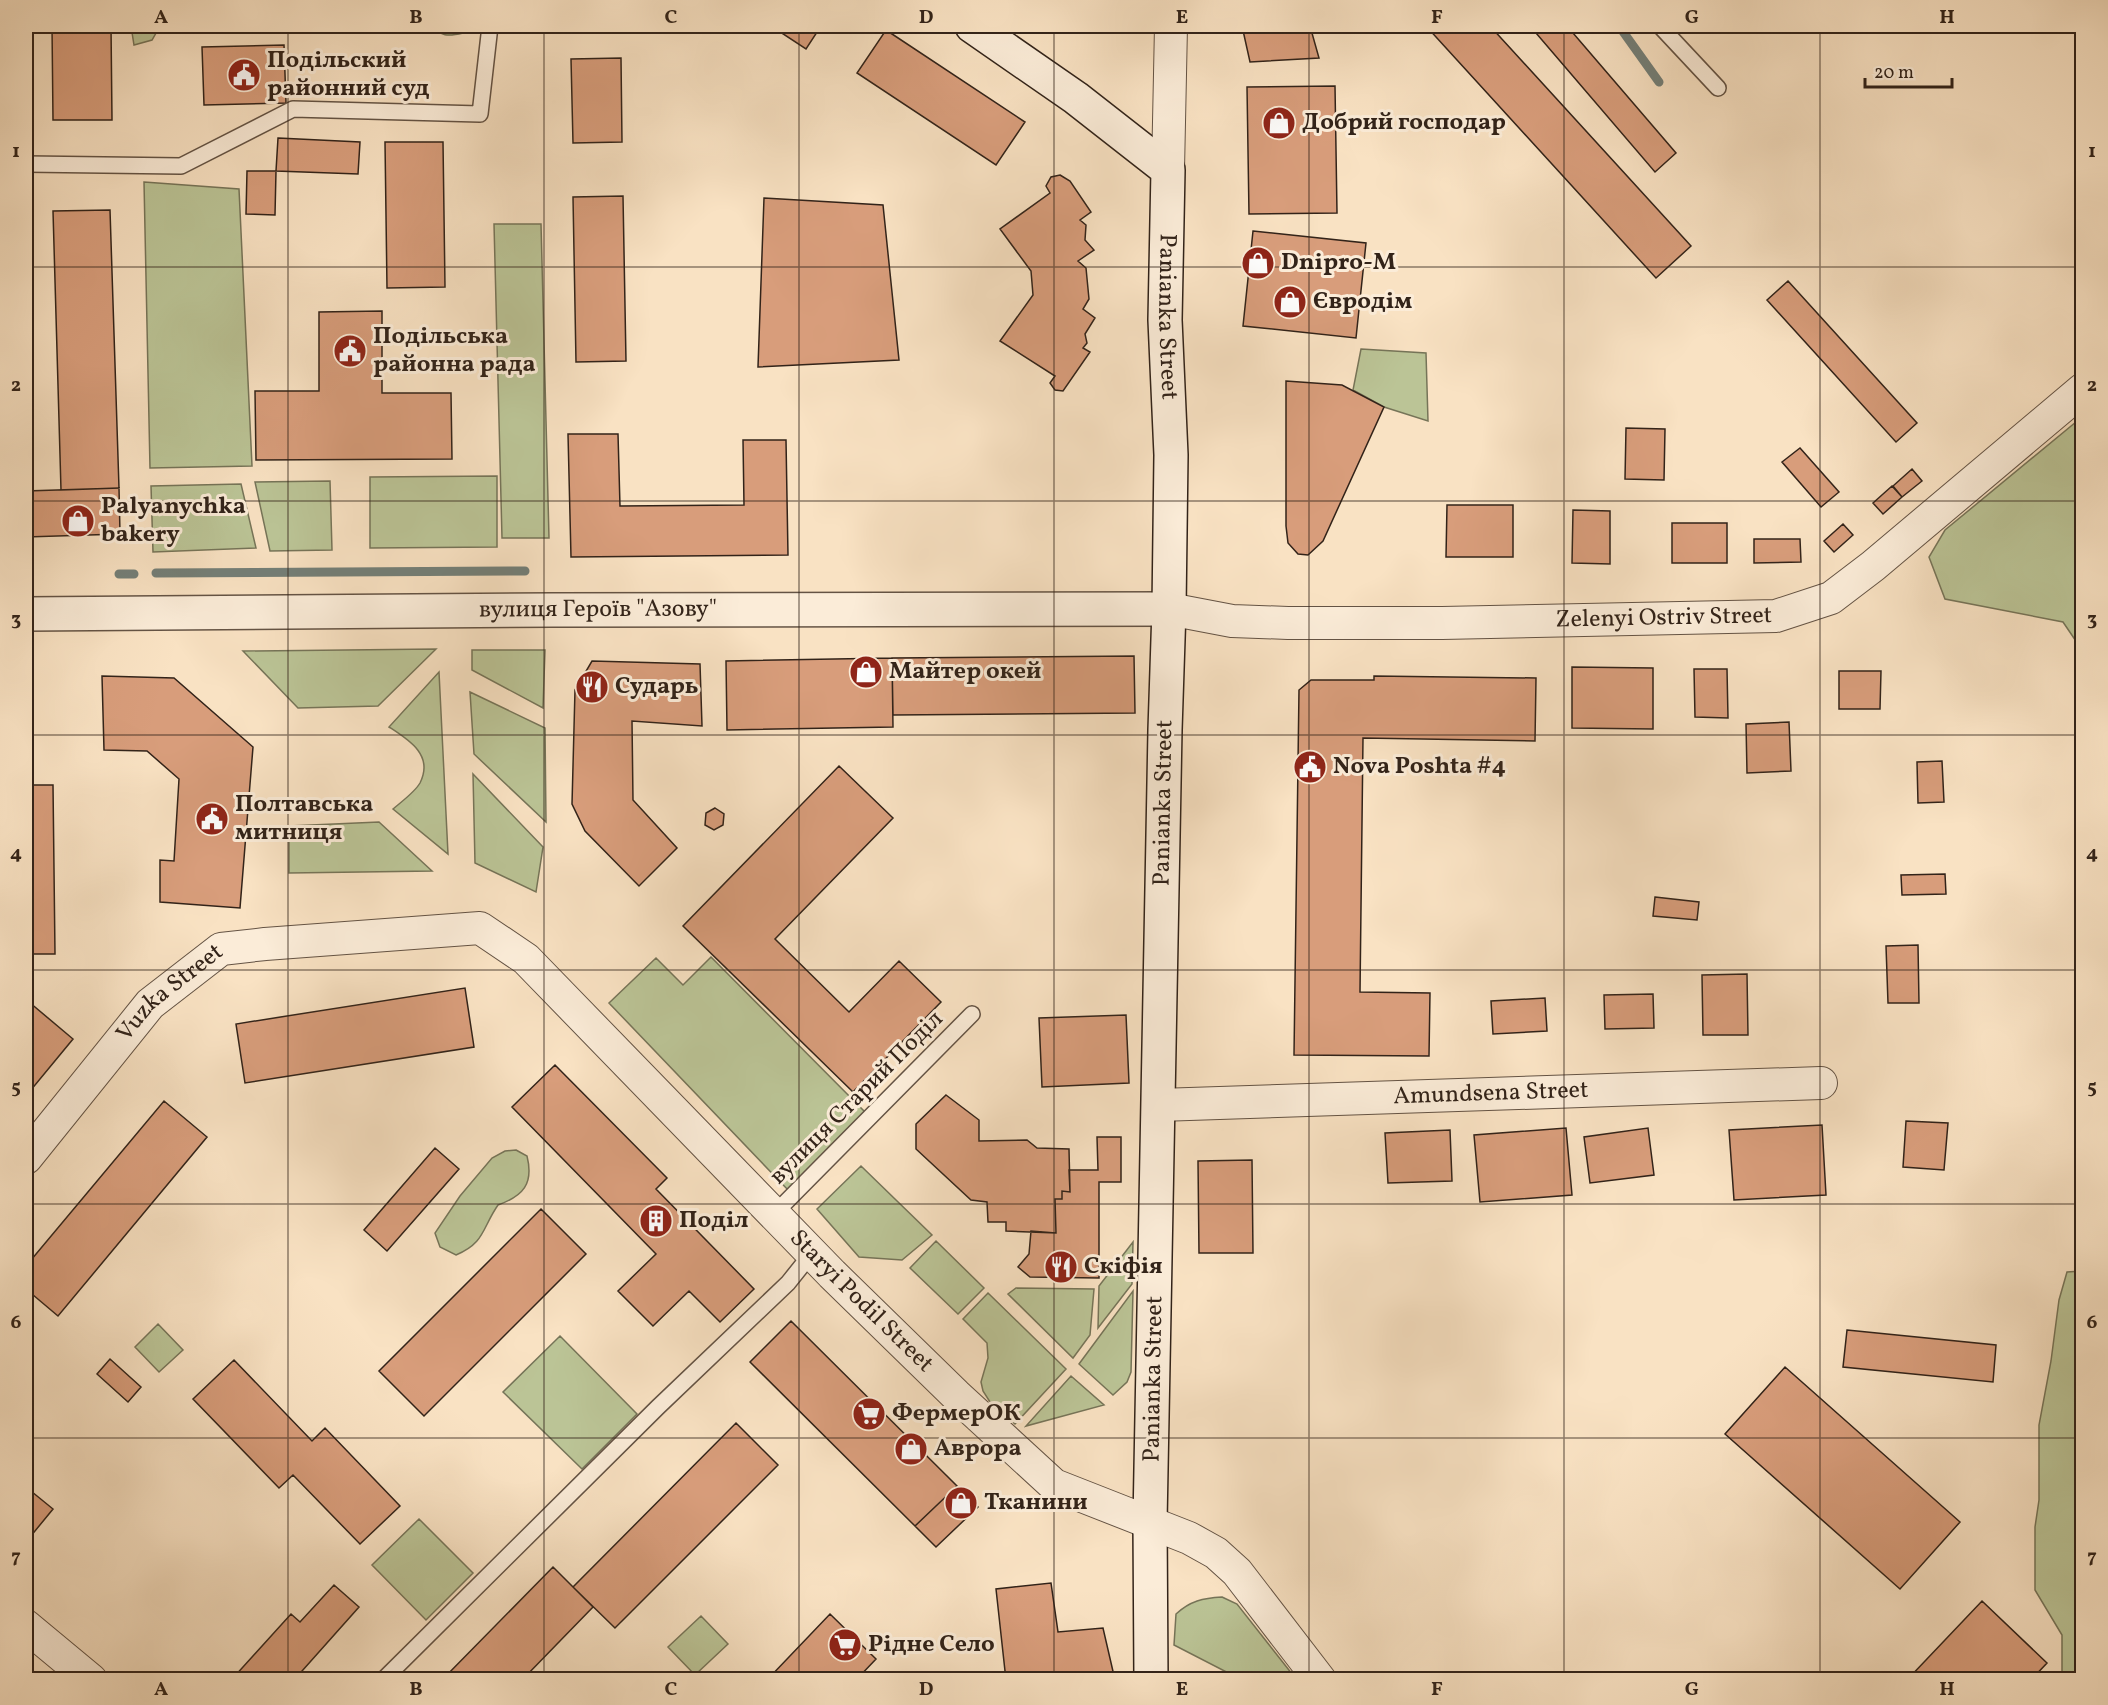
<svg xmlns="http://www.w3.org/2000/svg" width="2108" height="1705" viewBox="0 0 2108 1705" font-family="Vollkorn,serif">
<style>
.green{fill:#bbc496;stroke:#767458;stroke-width:1.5}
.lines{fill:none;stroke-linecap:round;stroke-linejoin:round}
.stream{stroke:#737f78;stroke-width:9}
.building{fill:#d89d7b;stroke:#322319;stroke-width:1.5}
.service-casing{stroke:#645344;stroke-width:18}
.minor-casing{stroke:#645344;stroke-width:34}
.tertiary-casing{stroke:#645344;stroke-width:36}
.secondary-casing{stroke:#322319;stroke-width:36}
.service{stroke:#fbecd8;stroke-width:15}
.minor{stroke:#fbecd8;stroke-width:32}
.tertiary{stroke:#fbecd8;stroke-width:33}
.secondary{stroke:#fbecd8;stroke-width:33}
.grid{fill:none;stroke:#322319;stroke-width:1.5;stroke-opacity:0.55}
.labels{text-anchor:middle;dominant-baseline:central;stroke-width:6;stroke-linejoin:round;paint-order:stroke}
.poi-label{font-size:24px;font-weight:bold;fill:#322319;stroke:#fbecd8;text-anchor:start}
.street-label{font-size:24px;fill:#322319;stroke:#fbecd8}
.neatline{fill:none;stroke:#322319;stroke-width:2}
.grid-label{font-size:20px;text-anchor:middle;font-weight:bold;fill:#322319}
</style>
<rect width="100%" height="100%" fill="#f9e2c3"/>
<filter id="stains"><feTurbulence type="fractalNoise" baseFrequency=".00333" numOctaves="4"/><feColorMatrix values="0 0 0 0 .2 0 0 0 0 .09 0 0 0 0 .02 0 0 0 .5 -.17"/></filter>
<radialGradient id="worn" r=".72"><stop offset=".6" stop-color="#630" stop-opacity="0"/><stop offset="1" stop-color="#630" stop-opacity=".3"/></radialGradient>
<path class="green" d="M 131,26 L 160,26 L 152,40 L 134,45 Z
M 430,26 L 466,26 L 463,33 C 447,37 442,36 430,26 Z
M 144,182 L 239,189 L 252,466 L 150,468 Z
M 494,224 L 541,224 L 549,538 L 502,538 Z
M 1361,349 L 1426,353 L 1428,421 L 1384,407 L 1353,390 Z
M 2082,417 L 2082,650 L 2063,622 L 1945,599 L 1929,557 L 1945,530 Z
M 497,476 L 497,547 L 370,548 L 370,477 Z
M 330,481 L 332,550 L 270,551 L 255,482 Z
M 241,484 L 256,548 L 153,552 L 151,486 Z
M 436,649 L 378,706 L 298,708 L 243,651 Z
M 472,650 L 545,650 L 543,708 L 472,670 Z
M 439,672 L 448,854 L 393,809 C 401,802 415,792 420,783 C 434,755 409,740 389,727 Z
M 470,692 L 545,728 L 546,822 L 474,754 Z
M 473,774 L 543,847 L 536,892 L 475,863 Z
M 379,822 L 432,871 L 289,873 L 289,826 Z
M 711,957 L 866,1113 L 788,1190 L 609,1003 L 656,958 L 683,985 Z
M 516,1150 L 527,1156 C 534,1184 523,1196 498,1205 C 482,1228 485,1243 456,1255 L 440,1247 L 435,1233 L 460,1196 L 492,1158 L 505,1151 Z
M 861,1166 L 932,1235 L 902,1260 L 859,1257 L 817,1209 Z
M 936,1241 L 984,1288 L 958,1314 L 910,1268 Z
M 1133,1242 L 1132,1284 L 1098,1328 L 1099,1286 Z
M 2082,1271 L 2082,1679 L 2062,1679 L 2062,1635 L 2035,1590 L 2035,1527 L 2039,1500 L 2039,1425 L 2051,1361 L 2059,1300 L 2067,1272 Z
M 1016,1288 L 1094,1289 L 1090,1335 L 1073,1358 L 1008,1294 Z
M 1133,1291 L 1131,1372 L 1127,1382 L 1113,1395 L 1079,1364 Z
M 988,1293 L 1066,1369 L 1015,1424 L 990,1402 L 983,1391 L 981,1382 L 988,1358 L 987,1343 L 963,1319 Z
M 158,1324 L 183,1350 L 159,1372 L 135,1347 Z
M 560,1336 L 637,1414 L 582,1469 L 503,1392 Z
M 1071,1376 L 1104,1405 L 1026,1426 Z
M 419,1519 L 473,1573 L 426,1620 L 372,1565 Z
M 1222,1597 L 1237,1604 L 1296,1679 L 1240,1679 L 1174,1645 L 1176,1614 C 1190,1601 1203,1598 1222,1597 Z
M 701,1616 L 728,1644 L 695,1675 L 668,1647 Z"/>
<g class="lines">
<path class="stream" d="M 1619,26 L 1659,82
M 156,573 L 525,571
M 119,574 L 134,574"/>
</g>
<path class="building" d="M 52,26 L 111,26 L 112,120 L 53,120 Z
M 771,26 L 821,26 L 806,49 Z
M 1242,26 L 1310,26 L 1319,58 L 1250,62 Z
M 1426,26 L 1490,26 L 1691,246 L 1656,278 Z
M 1530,26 L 1567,26 L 1676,153 L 1655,172 Z
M 886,30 L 1025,122 L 996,165 L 857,73 Z
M 284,45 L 286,103 L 204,105 L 202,47 Z
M 621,58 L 622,142 L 573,143 L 571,59 Z
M 1335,86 L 1337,213 L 1249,214 L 1247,87 Z
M 278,138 L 360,142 L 358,174 L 276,171 Z
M 385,142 L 443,142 L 445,287 L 387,288 Z
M 247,171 L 276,171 L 275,215 L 246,214 Z
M 1060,175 L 1070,181 L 1091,212 L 1080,220 L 1086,225 L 1085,240 L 1094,250 L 1078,261 L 1086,268 L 1089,299 L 1083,309 L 1095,318 L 1085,334 L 1087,343 L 1083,348 L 1090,352 L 1063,391 L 1055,390 L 1050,383 L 1055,376 L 1000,341 L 1033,295 L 1031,271 L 1000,229 L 1050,193 L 1046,186 L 1051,177 Z
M 623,196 L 626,361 L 576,362 L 573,197 Z
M 764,198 L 883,205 L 899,360 L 758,367 Z
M 110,210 L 119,488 L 61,490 L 53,211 Z
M 1253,231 L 1366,243 L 1356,338 L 1243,326 Z
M 1788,281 L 1917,423 L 1896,442 L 1767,300 Z
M 382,311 L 382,393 L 451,393 L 452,459 L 256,460 L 255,391 L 319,391 L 319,312 Z
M 1286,381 L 1342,385 L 1384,407 L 1323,541 L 1308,555 L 1298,554 L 1288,543 L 1286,526 Z
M 1626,428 L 1665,429 L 1664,480 L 1625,479 Z
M 568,434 L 618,434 L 620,506 L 744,505 L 743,440 L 786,440 L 788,555 L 571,557 Z
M 1800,448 L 1839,492 L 1821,507 L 1782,462 Z
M 1912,469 L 1922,481 L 1902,497 L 1893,486 Z
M 1892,486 L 1902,497 L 1883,514 L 1873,503 Z
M 119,488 L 120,534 L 26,537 L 26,491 Z
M 1447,505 L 1513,505 L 1513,557 L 1446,557 Z
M 1573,510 L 1610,511 L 1610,564 L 1572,563 Z
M 1672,523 L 1727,523 L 1727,563 L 1672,563 Z
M 1843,524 L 1853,535 L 1834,552 L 1824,541 Z
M 1754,539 L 1800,539 L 1801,562 L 1754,563 Z
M 26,652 L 28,652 L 29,705 L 26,705 Z
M 1134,656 L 1135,713 L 893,715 L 892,658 Z
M 892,658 L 893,727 L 727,730 L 726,661 Z
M 592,661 L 700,664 L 702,726 L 632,721 L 633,800 L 677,848 L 639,886 L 585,831 L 572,804 L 575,690 Z
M 1572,667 L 1653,668 L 1653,729 L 1572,728 Z
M 1694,669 L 1727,669 L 1728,718 L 1695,717 Z
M 1839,671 L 1881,671 L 1880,709 L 1839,709 Z
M 102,676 L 174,678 L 253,747 L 240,908 L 160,902 L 160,860 L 174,861 L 179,779 L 147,751 L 104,750 Z
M 1374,676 L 1536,678 L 1535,741 L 1363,738 L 1360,992 L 1430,993 L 1429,1056 L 1294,1055 L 1299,690 L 1311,680 L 1374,680 Z
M 1789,722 L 1791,771 L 1747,773 L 1746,724 Z
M 1942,761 L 1944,802 L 1918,803 L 1917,762 Z
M 839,766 L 893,818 L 775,939 L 849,1012 L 899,961 L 941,1002 L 853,1092 L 683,926 Z
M 26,785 L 53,785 L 55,954 L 26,954 Z
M 715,808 L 724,814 L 723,825 L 714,830 L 705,825 L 706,813 Z
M 1945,874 L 1946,894 L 1902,895 L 1901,875 Z
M 1655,897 L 1699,902 L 1697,920 L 1653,916 Z
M 1918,945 L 1919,1003 L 1888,1003 L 1886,946 Z
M 1747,974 L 1748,1035 L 1703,1035 L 1702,975 Z
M 465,988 L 474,1047 L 245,1083 L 236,1024 Z
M 1653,994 L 1654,1028 L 1605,1029 L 1604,995 Z
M 1545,998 L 1547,1031 L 1493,1034 L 1491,1001 Z
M 29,1002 L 73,1039 L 26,1096 L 26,1006 Z
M 1126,1015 L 1129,1083 L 1042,1087 L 1039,1018 Z
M 555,1065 L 667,1178 L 656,1189 L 754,1289 L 720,1322 L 689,1291 L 653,1326 L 618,1291 L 656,1254 L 512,1107 Z
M 946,1095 L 979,1120 L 979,1141 L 1027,1140 L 1037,1148 L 1069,1149 L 1070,1192 L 1062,1191 L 1062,1199 L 1055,1199 L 1056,1233 L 1006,1231 L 1006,1222 L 988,1222 L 987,1202 L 971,1200 L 916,1149 L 916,1124 Z
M 164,1101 L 207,1137 L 58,1316 L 26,1289 L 26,1266 Z
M 1906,1121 L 1948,1123 L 1944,1170 L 1903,1167 Z
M 1822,1125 L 1826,1195 L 1734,1200 L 1729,1130 Z
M 1566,1128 L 1572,1195 L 1480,1202 L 1474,1135 Z
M 1648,1128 L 1654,1175 L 1590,1183 L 1584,1137 Z
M 1450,1130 L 1452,1181 L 1388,1183 L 1385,1133 Z
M 1097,1137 L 1121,1137 L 1121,1182 L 1099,1182 L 1099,1278 L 1030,1277 L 1018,1267 L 1029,1254 L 1031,1231 L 1056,1233 L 1055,1199 L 1062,1199 L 1062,1191 L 1070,1192 L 1069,1170 L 1098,1170 Z
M 435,1148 L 459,1169 L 387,1251 L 364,1230 Z
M 1252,1160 L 1253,1253 L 1199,1253 L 1198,1161 Z
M 541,1209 L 586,1254 L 424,1416 L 379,1371 Z
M 791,1321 L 957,1486 L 915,1526 L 750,1362 Z
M 1847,1330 L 1996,1345 L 1993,1382 L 1843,1367 Z
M 110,1359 L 141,1387 L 128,1402 L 97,1374 Z
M 234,1360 L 312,1441 L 325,1428 L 400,1506 L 360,1544 L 293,1475 L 279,1488 L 193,1399 Z
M 1785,1367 L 1960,1522 L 1900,1589 L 1725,1434 Z
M 736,1423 L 778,1465 L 615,1628 L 573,1587 Z
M 957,1486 L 978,1507 L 936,1547 L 915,1526 Z
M 26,1487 L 53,1509 L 26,1542 Z
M 553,1567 L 593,1607 L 522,1680 L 442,1680 Z
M 1051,1583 L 1058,1632 L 1103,1628 L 1115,1680 L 1006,1680 L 996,1589 Z
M 334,1585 L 359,1607 L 294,1680 L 233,1678 L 291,1614 L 300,1622 Z
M 1982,1601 L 2047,1663 L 2031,1680 L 1907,1680 Z
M 830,1614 L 876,1659 L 856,1680 L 767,1680 Z"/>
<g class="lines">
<g class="service-casing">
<path id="service" d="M 1660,26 L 1718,88
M 26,164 L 181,166 L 293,109 L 480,114 L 490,26
M 774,1214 L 972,1014
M 383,1680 L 658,1407 L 788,1283 L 812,1253"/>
</g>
<g class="minor-casing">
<g id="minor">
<path d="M 1168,170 L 1171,26"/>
<path id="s1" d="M 1169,609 L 1232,621 L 1288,623 L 1442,623 L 1776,616 L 1831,598 L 1873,566 L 2082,390"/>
<path id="s2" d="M 1159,1105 L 1821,1083"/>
<path id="s3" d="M 26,1158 L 150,1004 L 221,949 L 265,944 L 480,928 L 526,959 L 832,1274 L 956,1395 L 1054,1485 L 1189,1538 L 1216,1553 L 1237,1572 L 1320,1680"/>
<path d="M 26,1626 L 91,1680"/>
</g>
</g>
<g class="tertiary-casing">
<g id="tertiary">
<path id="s4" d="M 26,614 L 553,610 L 1169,609"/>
</g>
</g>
<g class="secondary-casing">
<g id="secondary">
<path id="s5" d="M 972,26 L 1076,98 L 1168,170 L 1165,320 L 1171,455 L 1169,609 L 1165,730 L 1150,1522 L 1151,1680"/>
</g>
</g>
<use href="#service" class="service"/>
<use href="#minor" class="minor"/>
<use href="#tertiary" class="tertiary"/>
<use href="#secondary" class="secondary"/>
</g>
<path class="grid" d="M 288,26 L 288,1680M 544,26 L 544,1680M 799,26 L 799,1680M 1054,26 L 1054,1680M 1309,26 L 1309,1680M 1564,26 L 1564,1680M 1820,26 L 1820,1680M 26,267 L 2082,267M 26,501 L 2082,501M 26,735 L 2082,735M 26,970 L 2082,970M 26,1204 L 2082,1204M 26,1438 L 2082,1438"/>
<defs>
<g id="civic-disc" transform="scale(1.725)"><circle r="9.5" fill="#8f2418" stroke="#fbecd8"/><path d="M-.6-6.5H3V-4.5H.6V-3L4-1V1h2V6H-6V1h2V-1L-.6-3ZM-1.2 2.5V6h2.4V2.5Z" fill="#fff"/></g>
<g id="shop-disc" transform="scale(1.725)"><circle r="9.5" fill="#8f2418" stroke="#fbecd8"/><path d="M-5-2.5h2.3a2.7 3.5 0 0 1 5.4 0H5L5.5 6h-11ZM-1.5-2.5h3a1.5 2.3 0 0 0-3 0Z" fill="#fff"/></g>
<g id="restaurant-disc" transform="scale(1.725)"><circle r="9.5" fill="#8f2418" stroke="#fbecd8"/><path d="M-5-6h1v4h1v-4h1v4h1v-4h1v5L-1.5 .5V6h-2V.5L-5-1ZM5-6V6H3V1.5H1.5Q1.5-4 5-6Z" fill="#fff"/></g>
<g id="building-disc" transform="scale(1.725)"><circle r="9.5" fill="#8f2418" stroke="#fbecd8"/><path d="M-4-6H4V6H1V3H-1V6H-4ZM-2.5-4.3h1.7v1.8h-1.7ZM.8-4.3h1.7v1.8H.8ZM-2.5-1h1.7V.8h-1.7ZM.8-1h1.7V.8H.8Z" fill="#fff"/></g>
<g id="supermarket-disc" transform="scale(1.725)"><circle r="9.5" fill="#8f2418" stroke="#fbecd8"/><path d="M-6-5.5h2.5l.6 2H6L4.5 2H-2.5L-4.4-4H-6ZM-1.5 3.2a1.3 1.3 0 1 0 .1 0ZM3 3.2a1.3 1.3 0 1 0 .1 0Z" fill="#fff"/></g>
</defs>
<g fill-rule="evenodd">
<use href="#civic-disc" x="244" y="75"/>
<use href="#shop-disc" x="1279" y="123"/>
<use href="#shop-disc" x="1258" y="263"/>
<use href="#shop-disc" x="1290" y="302"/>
<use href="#civic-disc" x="350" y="351"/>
<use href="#shop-disc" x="78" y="521"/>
<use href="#shop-disc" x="866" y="672"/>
<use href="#restaurant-disc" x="592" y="687"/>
<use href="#civic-disc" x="1310" y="767"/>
<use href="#civic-disc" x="212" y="819"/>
<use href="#building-disc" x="656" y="1221"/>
<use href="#restaurant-disc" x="1061" y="1267"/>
<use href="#supermarket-disc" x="869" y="1414"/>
<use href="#shop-disc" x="911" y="1449"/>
<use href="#shop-disc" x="961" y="1503"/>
<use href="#supermarket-disc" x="845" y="1645"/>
</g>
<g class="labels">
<g class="poi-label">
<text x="267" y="61">Подільский<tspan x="267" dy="28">районний суд</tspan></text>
<text x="1302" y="123">Добрий господар</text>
<text x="1281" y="263">Dnipro-M</text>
<text x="1313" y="302">Євродім</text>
<text x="373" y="337">Подільська<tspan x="373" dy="28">районна рада</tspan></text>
<text x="101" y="507">Palyanychka<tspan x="101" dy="28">bakery</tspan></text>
<text x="889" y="672">Майтер окей</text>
<text x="615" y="687">Сударь</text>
<text x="1333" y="767">Nova Poshta #4</text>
<text x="235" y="805">Полтавська<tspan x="235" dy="28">митниця</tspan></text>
<text x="679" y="1221">Поділ</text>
<text x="1084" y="1267">Скіфія</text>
<text x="892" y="1414">ФермерОК</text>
<text x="934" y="1449">Аврора</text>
<text x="984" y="1503">Тканини</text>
<text x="868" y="1645">Рідне Село</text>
</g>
<g class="street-label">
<text stroke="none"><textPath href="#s5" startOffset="390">Panianka Street</textPath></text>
<text stroke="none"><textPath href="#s4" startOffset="572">вулиця Героїв "Азову"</textPath></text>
<text stroke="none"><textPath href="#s1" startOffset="496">Zelenyi Ostriv Street</textPath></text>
<text transform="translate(1164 803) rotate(-89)">Panianka Street</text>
<text stroke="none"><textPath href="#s3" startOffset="220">Vuzka Street</textPath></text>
<text stroke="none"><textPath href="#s2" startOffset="332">Amundsena Street</textPath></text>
<text transform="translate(857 1098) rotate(-45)">вулиця Старий Поділ</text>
<text stroke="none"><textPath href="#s3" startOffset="1082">Staryi Podil Street</textPath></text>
<text transform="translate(1154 1379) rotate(-89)">Panianka Street</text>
</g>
</g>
<rect width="2108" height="1705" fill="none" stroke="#f9e2c3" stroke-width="66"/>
<path d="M1865 78v9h87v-9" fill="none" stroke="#322319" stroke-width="3"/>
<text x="1874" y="78" font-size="18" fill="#322319" stroke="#fbecd8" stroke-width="4.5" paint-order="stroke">20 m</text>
<rect x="33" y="33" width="2042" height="1639" class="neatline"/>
<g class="grid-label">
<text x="161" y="23">A</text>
<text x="416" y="23">B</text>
<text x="671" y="23">C</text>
<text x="926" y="23">D</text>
<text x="1182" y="23">E</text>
<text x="1437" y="23">F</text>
<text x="1692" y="23">G</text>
<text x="1947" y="23">H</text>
<text x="16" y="157">1</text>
<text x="2092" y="157">1</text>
<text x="16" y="391">2</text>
<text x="2092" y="391">2</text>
<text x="16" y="625">3</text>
<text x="2092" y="625">3</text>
<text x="16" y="859">4</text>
<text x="2092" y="859">4</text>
<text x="16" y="1093">5</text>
<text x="2092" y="1093">5</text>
<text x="16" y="1328">6</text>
<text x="2092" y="1328">6</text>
<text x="16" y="1562">7</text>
<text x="2092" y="1562">7</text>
<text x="161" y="1695">A</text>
<text x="416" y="1695">B</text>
<text x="671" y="1695">C</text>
<text x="926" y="1695">D</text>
<text x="1182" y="1695">E</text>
<text x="1437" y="1695">F</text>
<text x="1692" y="1695">G</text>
<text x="1947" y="1695">H</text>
</g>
<rect width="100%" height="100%" filter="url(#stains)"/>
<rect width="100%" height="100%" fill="url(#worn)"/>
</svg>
